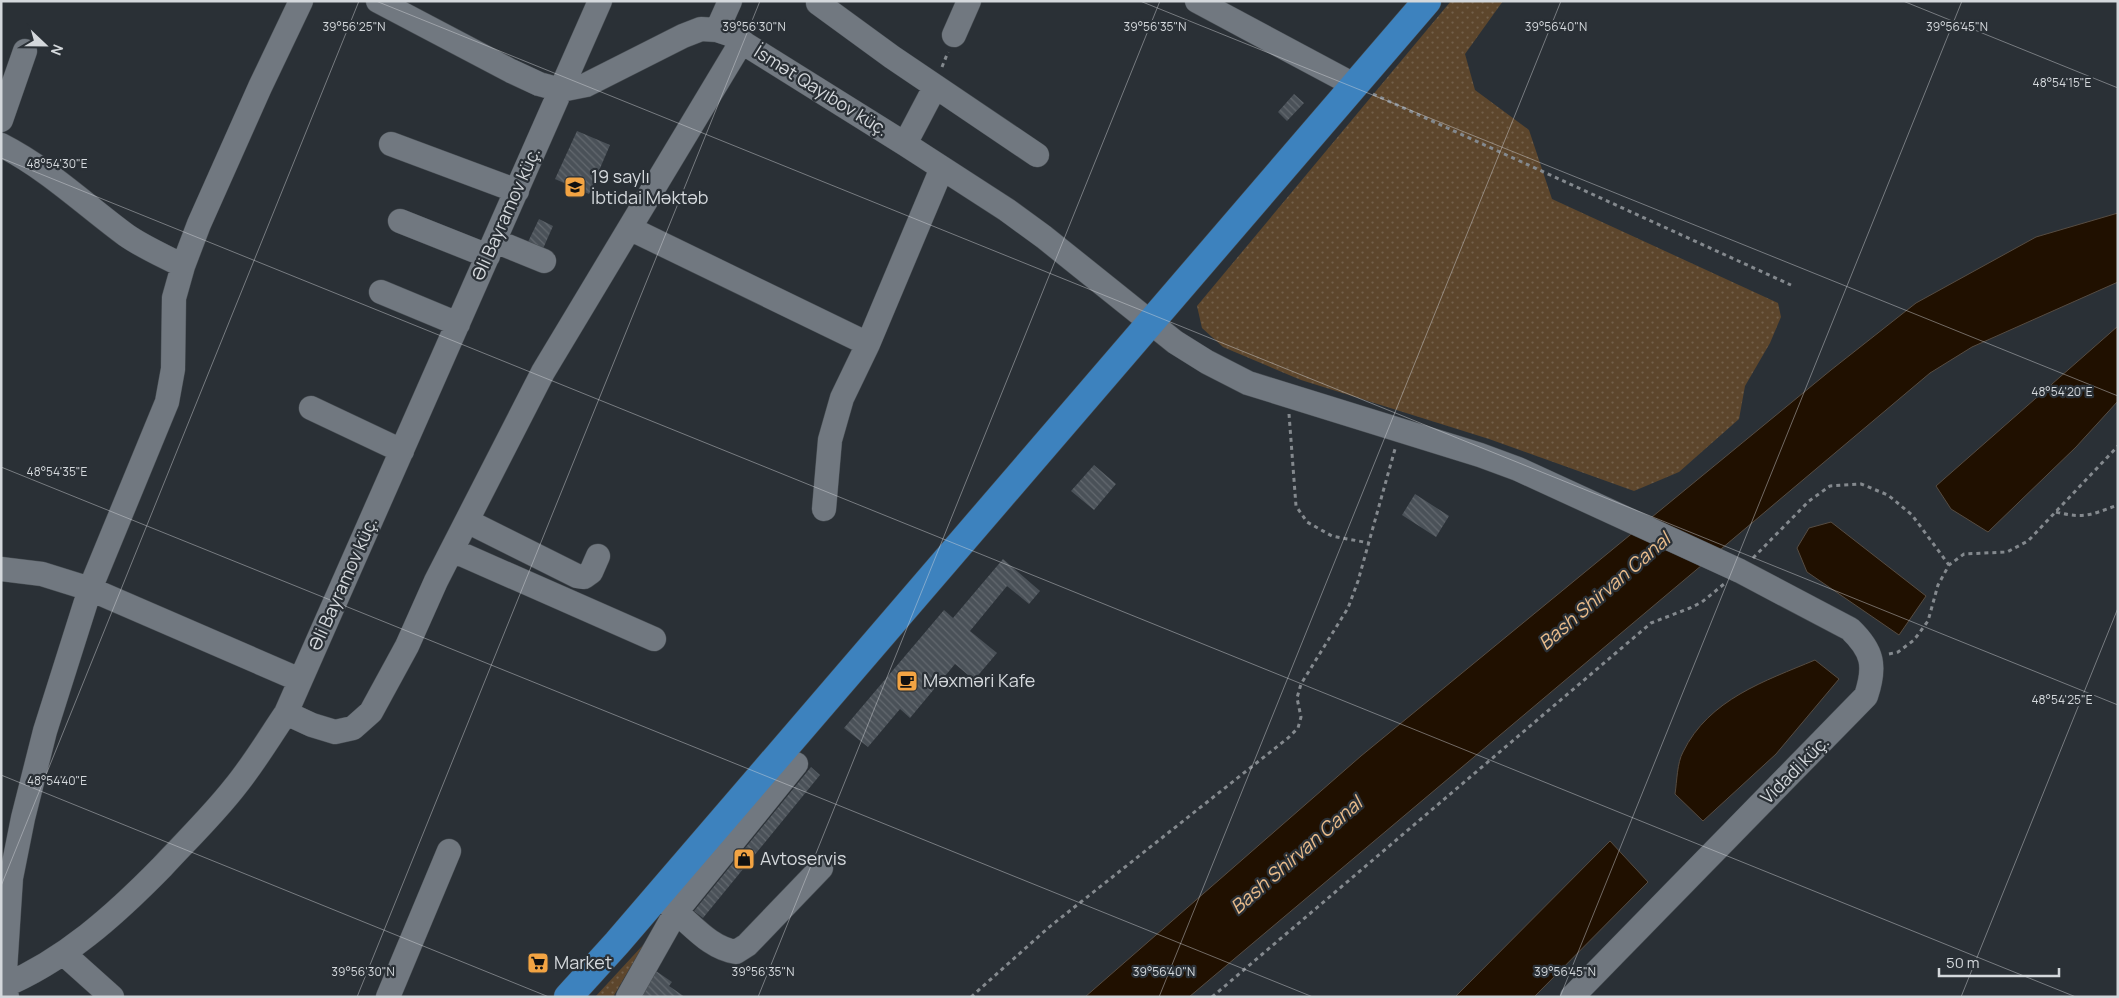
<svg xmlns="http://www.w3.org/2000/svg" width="2119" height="998" font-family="Manrope,sans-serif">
<defs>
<pattern id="grass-dots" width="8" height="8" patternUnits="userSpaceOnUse" patternTransform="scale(1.25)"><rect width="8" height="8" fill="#5d462c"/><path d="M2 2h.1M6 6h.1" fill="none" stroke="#73604a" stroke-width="1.8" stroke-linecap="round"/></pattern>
<pattern id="building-back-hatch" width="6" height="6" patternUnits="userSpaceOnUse" patternTransform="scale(1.25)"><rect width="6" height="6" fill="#4a5158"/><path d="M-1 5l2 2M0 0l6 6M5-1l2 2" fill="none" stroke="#63696f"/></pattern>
</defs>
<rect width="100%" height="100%" fill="#2a3036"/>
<path fill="url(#grass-dots)" d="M1451,1H1503L1465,54L1475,90L1529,130L1552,199L1778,303L1781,317L1770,343L1745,386L1739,419L1679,472L1634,491L1489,439L1301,380L1223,347L1202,328L1197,306Z
M644,944L613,997H595Z"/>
<path fill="#201000" stroke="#564c42" d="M2118,213V282L1972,347L1930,373L1189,997H1085L1361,756L1831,370L1916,303L2036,237Z
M2118,326V401L2076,447L1988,532L1951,509L1936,486Z
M1831,522L1926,596L1899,635L1807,572L1797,548L1809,528Z
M1815,660L1839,679L1776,754L1703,821L1675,794C1677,781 1677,763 1683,752C1709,699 1765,681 1815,660Z
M1610,841L1648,882L1534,997H1455Z"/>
<path fill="url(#building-back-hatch)" d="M1294,94L1304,103L1287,121L1278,112Z
M577,131L610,145L589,194L555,179Z
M539,219L553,226L542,251L527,244Z
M1094,465L1116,484L1094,510L1071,491Z
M1415,494L1449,516L1436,537L1402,515Z
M1003,559L1040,591L1029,604L1007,586L970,631L997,653L974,680L955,664L910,718L900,709L868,747L844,728L944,610L953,618Z
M811,767L820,775L703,918L694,911Z
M656,971L672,982L669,986L685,997H639Z"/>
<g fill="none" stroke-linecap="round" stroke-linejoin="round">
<g stroke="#484e53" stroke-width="25">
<path id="minor" d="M378,1L511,71L539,84L561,90L586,85L683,36L701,29L717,30L729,34L905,144L1007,210L1044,237L1175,342L1207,362L1248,383L1480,455L1518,469L1740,571L1850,629C1873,651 1876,666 1866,696L1572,997
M1197,1L1354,85
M818,3L892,57L1037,155
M717,30L730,1
M954,35L969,1
M1,120L25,51
M391,144L517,191
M905,144L935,87
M1,145C48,169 84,204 126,235C143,247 164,256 183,266
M400,221L488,256
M631,229L868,344
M495,241L544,261
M381,292L458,324
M311,408L402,451
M824,509L830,440L842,398L868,344L942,168
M467,521L577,576L584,577L591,572L598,556
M452,550L654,639
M1,569L42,574L90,589L300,680
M286,713L312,725L335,732L353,728L371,712L407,646L436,581L543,372L742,41
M796,764L676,912C695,928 711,948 736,952L747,945L821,868
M64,954L112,997
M1,987C64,961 115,915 162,867C186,841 212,816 234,788C253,765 269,738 286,713L600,1
M7,997L4,986L11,878L23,818L45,731L90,589L167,402L173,369L174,298L183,266L199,224L260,87L301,1
M388,997L449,851
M628,997L676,912L665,901"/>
</g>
<g stroke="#484e53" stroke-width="29">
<path id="major" d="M568,997L617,943L1427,1"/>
</g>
<path stroke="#84898e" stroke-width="3" stroke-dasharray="4 4" stroke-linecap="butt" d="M942,67L948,52
M1373,94L1791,285
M1289,414L1296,506L1307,522L1332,536L1369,543
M2056,512C2085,519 2090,515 2118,505
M1753,558L1809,501L1830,486L1861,484L1888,495L1912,515L1949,565
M1889,654L1898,652L1914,640L1928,621L1938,585L1949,565L1964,554L2007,552L2028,541L2118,446
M971,997L1048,928L1288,738L1298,728L1301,717L1297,698L1301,684L1348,608L1358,581L1395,449
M1212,997L1651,623L1690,608L1702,602L1724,584"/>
<use href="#minor" stroke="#717880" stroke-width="24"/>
<use href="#major" stroke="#3d82be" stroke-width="28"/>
</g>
<path fill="none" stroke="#d4d8dc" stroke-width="1" stroke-opacity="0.45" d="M376,1L2118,705M1140,1L2118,396M1903,1L2118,88M1,158L2076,997M1,467L1313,997M1,775L549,997M1,886L359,1M357,997L760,1M758,997L1160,1M1159,997L1561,1M1560,997L1962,1M1961,997L2118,608"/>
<defs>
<g id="school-square" transform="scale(1.125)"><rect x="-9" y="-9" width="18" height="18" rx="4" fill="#f3a443" stroke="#2a3036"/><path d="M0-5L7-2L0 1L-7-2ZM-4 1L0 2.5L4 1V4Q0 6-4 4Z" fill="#111"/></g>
<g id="cafe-square" transform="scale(1.125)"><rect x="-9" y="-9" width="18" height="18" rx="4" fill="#f3a443" stroke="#2a3036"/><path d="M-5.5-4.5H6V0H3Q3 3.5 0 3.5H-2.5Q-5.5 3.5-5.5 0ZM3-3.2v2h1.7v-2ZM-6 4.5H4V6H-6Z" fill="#111"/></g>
<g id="shop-square" transform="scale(1.125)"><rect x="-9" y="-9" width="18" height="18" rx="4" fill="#f3a443" stroke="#2a3036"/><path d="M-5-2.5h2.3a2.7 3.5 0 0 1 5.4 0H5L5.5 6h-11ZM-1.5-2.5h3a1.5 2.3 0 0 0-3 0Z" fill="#111"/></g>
<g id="supermarket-square" transform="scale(1.125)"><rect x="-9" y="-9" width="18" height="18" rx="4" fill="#f3a443" stroke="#2a3036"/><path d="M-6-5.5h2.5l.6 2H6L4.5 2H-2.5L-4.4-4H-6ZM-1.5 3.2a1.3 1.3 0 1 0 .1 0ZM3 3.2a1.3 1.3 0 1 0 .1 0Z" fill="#111"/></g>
</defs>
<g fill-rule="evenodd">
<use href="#school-square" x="575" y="187"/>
<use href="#cafe-square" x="907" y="681"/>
<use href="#shop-square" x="744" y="859"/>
<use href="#supermarket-square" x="538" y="963"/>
</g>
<g text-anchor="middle" stroke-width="4.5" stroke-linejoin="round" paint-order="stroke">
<g font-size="18" fill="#d4d8dc" stroke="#2a3036">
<text transform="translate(821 91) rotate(32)" y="6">İsmət Qayıbov küç.</text>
<text transform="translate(506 214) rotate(-66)" y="6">Əli Bayramov küç.</text>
<text transform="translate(343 584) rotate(-66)" y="6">Əli Bayramov küç.</text>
<text transform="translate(1795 770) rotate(-45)" y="6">Vidadi küç.</text>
</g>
<g font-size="18" fill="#d4d8dc" stroke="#2a3036" text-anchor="start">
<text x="591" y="183">19 saylı<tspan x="591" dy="21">İbtidai Məktəb</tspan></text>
<text x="923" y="687">Məxməri Kafe</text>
<text x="760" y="865">Avtoservis</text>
<text x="554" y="969">Market</text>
</g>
<g font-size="19" font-style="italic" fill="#e9bc8b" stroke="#2a3036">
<text transform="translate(1604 591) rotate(-41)" y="7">Bash Shirvan Canal</text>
<text transform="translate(1296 855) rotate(-41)" y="7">Bash Shirvan Canal</text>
</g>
</g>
<g font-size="12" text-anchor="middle" fill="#d4d8dc" stroke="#2a3036" stroke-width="4.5" stroke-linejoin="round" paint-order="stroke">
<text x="354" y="31">39°56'25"N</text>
<text x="754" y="31">39°56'30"N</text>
<text x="1155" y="31">39°56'35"N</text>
<text x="1556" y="31">39°56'40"N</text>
<text x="1957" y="31">39°56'45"N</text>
<text x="2062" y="87">48°54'15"E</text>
<text x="57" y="168">48°54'30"E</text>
<text x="2062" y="396">48°54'20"E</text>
<text x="57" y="476">48°54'35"E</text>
<text x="2062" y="704">48°54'25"E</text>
<text x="57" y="785">48°54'40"E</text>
<text x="363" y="976">39°56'30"N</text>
<text x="763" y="976">39°56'35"N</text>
<text x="1164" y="976">39°56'40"N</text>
<text x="1565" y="976">39°56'45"N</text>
</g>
<rect width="2119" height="998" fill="none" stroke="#d4d8dc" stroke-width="5"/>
<g transform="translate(45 45) rotate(112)" stroke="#2a3036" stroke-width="4" paint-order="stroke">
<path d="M0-4L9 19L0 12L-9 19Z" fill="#d4d8dc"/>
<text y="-8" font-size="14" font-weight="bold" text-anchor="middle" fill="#d4d8dc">N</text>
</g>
<path d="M1939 968v8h120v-8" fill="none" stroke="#d4d8dc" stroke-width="2.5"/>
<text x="1946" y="968" font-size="15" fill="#d4d8dc" stroke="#2a3036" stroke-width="4" paint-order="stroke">50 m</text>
</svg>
